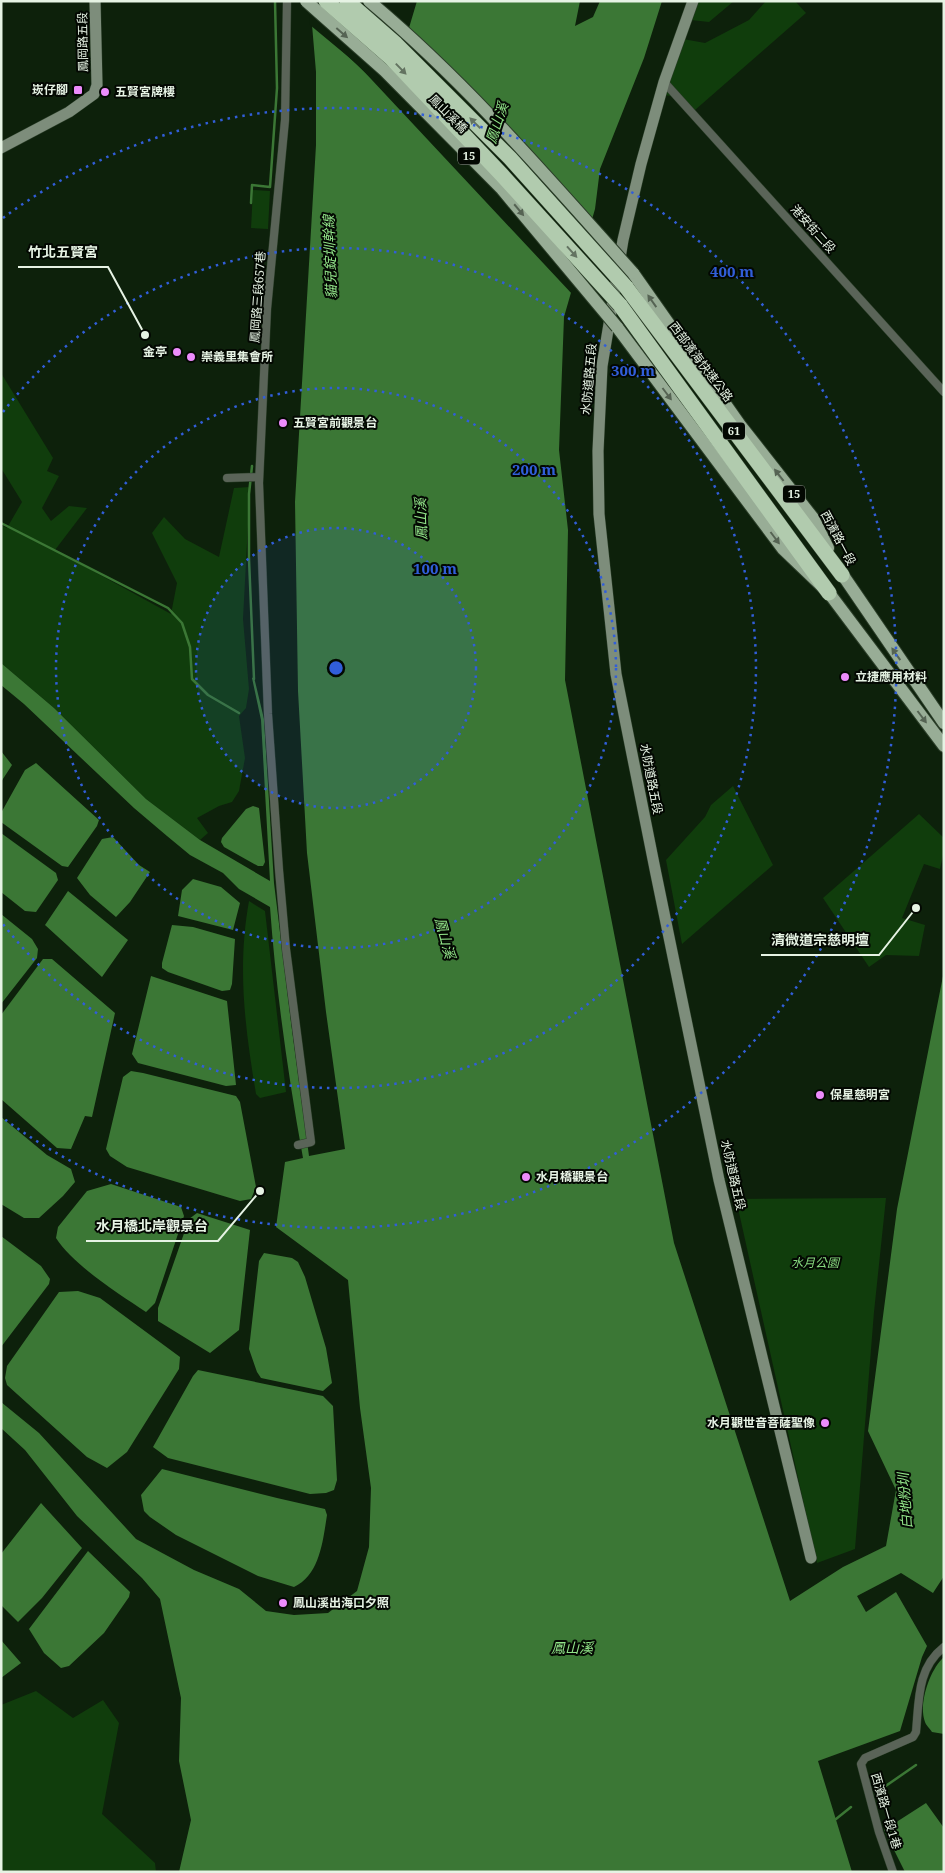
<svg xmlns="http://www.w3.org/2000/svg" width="945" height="1873" font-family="'Noto Serif','Noto Sans TC',serif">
<rect width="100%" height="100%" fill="#0d210b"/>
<path fill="#103d0c" d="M699,1H734L709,22L691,20Z
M766,1H795L806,13L695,110L680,97L663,95L683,39L705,43L749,20Z
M253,190L270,191L268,229L251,228Z
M1,373L53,458L47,471L59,476L42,508L51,521L69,506L87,508L55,550L171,614L177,583L152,533L164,517L185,539L219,557L234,488L250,487L243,619L249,689L246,708L239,716L245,758L239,791L232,802L219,806L197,818L208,833L200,840L146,799L54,708L1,663V525L7,528L22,502L1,468Z
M733,786L773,865L682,944L666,860L705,817L711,805Z
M919,814L944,838V851L940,869L924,864L902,918L925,925L919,956L886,955L869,967L823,898Z
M249,901L265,911L286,1092L260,1098L256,1094C245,1028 237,968 249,901Z
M886,1198L874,1312L855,1549L817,1563L736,1199Z
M36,1691L73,1718L103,1700L119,1723L102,1814L155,1863L156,1872H1V1705Z"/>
<path fill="#3b7735" d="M310,1L339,48L389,95L417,1H580L575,26L593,17L600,1H662L644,58L600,169L595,209L564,317L559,450L568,530L565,680L674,1243L790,1601L843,1567L886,1546L896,1490L868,1431L897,1209L944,971V1576L933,1593L901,1573L857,1596L866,1612L896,1592L927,1646L922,1657L900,1731L818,1761L852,1872H179L191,1820L179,1761L181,1698L160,1599L142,1578L77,1516L25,1450L1,1428V1402L39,1433L136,1539L194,1570L239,1589L266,1611L294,1615L328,1613L357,1591L369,1547L371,1488L360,1408L348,1280L276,1227L285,1162L303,1158C288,1075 276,991 270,907L239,889L223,873L190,855L167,836L134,808L24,704L1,685V663L54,708L146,799L200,840L270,881L261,720L252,678L254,677L264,719L274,883L291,1022L309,1156L345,1149L326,1012L307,853L298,691L295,502L316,145V72Z
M1,751L12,765L1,782Z
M36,763L99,820L97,826L68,867L62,866L1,822V813L25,770Z
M253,806L259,808L265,862L263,866H258L224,847L221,842L222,838L246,809Z
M1,833L56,873L58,880L36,912L25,911L1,892Z
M113,837L139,865L150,872L130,902L116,917L90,895L77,878L102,839Z
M193,879L221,887L240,903L233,930L178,916L182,890Z
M68,891L128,940L102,977L45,925Z
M1,914L32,939L38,949L37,958L1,1004Z
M172,925L193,927L235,939L232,984L230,990L222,991L168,972L162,968V963Z
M43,959H52L115,1013L92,1117L85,1116L71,1149L57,1148L1,1099V1015Z
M151,976L227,1001L236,1085L226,1086L138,1063L132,1054Z
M131,1071L143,1073L236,1096L240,1102L256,1187L251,1199L240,1201L127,1167L110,1156L106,1149L123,1077Z
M1,1117L47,1155L71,1169L75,1182L63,1196L39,1218H24L1,1204Z
M111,1184L181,1207L184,1216L155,1303L146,1312C119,1294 73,1265 56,1238L58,1227L87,1191Z
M197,1213L250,1230L239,1330L210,1353L158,1321V1308L189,1219Z
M1,1236L41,1266L50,1279L49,1284L1,1347Z
M264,1253L292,1258L298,1262L305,1277L326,1348L332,1383L323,1391L261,1378L257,1372L249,1349L259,1261Z
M78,1291L100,1298L180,1357L179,1369L127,1452L107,1468L87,1457L7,1385L5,1378L7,1366L59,1292Z
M198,1370L323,1396L333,1406L337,1480L334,1490L326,1493L310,1494L168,1458L153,1447L193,1376Z
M162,1469L277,1498L325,1509L327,1515C323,1540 320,1575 294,1587L258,1576L176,1535L150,1517L144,1511L141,1495Z
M41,1503L82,1548L42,1598L18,1622L1,1605V1554Z
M88,1551L130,1592L129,1597L104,1633L69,1666L61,1668L44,1653L29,1629Z
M1,1640L21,1663L1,1678Z
M944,1657V1734L932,1732C930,1729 926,1725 925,1722C918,1704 930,1669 944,1657Z
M926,1803L944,1828V1872H905L884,1830Z"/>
<path fill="#0d210b" d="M308,1H337L341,47L388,91L407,28L594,221L573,295L357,64L310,25Z"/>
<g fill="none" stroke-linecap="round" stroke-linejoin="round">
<path stroke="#3b7735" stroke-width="2.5" d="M251,203L252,185L270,187L277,88L275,1
M252,466L249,494V559L254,679
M1,523L168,608L182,623L190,647L192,679L208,695L239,713
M877,1792L916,1765
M836,1819L851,1807"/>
<g stroke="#2b3e29" stroke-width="9">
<path id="street" d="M287,1L285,120L267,309L259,483L268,714L279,870L286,949L311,1142L298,1145
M664,82L944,392
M227,478L259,477
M893,1872L879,1832L861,1764L865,1758L913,1737L916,1732C919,1700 917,1668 944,1647"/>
</g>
<g stroke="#2b3e29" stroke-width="12">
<path id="secondary" d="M693,1L664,82L641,164L623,240L602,366L598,451L599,514L616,674L656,874L719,1180L811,1558
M1,148L69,112L94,94L97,85L95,1"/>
</g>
<g stroke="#2b3e29" stroke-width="14">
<path id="primary" d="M633,273L740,425L813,518L828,548
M617,327L783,549L829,593L944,746
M838,568L944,723"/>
</g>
<g stroke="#2b3e29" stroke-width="16">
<path id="highway" d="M626,287L842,575
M620,305L829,593"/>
</g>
<use href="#street" stroke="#5a6458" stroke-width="8"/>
<use href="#secondary" stroke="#7d8d7b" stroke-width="11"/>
<use href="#primary" stroke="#98ad96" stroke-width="12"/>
<use href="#highway" stroke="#b1cbae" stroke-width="15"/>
<g stroke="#2b3e29" stroke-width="14" stroke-linecap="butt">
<path id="primary-bridge" d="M306,1L385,71L501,188L617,327
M369,1C466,82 549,179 633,273"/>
</g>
<g stroke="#2b3e29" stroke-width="16" stroke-linecap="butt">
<path id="highway-bridge" d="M326,1L391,58L502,175L620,305
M347,1L396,44L510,158L626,287"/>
</g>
<use href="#primary-bridge" stroke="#98ad96" stroke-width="12"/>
<use href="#highway-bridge" stroke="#b1cbae" stroke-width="15"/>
</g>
<defs><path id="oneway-solid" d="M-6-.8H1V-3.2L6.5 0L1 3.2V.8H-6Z" transform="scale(1.25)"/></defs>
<g fill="#556353">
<use href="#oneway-solid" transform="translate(342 33) rotate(41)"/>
<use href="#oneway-solid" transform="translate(519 210) rotate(50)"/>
<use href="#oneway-solid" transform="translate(652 301) rotate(-125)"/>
<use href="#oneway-solid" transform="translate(667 394) rotate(53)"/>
<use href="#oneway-solid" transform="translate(779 475) rotate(-128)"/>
<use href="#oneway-solid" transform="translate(775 538) rotate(53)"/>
<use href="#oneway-solid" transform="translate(896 654) rotate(-125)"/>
<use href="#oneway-solid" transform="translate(922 717) rotate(53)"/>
</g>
<g fill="#637361">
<use href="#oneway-solid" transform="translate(401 69) rotate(46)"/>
<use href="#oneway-solid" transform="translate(475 123) rotate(-135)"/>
<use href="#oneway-solid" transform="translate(572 252) rotate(48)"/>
</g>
<circle cx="336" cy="668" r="140" fill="#315ed9" fill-opacity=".12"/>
<g fill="none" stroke="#315ed9" stroke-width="2.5" stroke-dasharray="2.5 5">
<circle cx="336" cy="668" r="140"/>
<circle cx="336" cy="668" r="280"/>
<path d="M3 412A420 420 0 1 1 3 924"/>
<path d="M3 218A560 560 0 1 1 3 1118"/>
</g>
<g fill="#ec8cfb" stroke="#030802" stroke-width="2">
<rect x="73" y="85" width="10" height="10" rx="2.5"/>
<circle cx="105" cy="92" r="5"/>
<circle cx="177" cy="352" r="5"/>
<circle cx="191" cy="357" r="5"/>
<circle cx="283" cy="423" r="5"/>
<circle cx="845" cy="677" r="5"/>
<circle cx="820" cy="1095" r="5"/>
<circle cx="526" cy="1177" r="5"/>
<circle cx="825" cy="1423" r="5"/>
<circle cx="283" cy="1603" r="5"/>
</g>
<g text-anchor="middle" stroke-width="4" stroke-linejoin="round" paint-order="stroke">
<g fill="#030802" stroke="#a2aca0" stroke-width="1">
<rect x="458" y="147.5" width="22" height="17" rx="4"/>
<rect x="723" y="422.5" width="22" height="17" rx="4"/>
<rect x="783" y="485.5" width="22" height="17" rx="4"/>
</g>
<g font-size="11" font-weight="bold" fill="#e6f3e4">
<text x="469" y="160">15</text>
<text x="734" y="435">61</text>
<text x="794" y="498">15</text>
</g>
<g font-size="12" fill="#e6f3e4" stroke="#030802">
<text transform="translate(83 42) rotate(-91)" y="4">鳳岡路五段</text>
<text transform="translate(448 114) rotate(45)" y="4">鳳山溪橋</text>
<text transform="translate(813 229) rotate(48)" y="4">港安街二段</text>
<text transform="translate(258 297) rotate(-86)" y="4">鳳岡路三段657巷</text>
<text transform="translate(701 362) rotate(53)" y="4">西部濱海快速公路</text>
<text transform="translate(589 379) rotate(-85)" y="4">水防道路五段</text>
<text transform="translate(838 538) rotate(62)" y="4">西濱路一段</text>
<text transform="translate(651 779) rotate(79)" y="4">水防道路五段</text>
<text transform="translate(733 1175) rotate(77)" y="4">水防道路五段</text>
<text transform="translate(886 1811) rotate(74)" y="4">西濱路一段1巷</text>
</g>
<g font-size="12" font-weight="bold" fill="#e6f3e4" stroke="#030802" text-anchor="start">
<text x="68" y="94" text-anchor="end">崁仔腳</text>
<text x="115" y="96">五賢宮牌樓</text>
<text x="167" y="356" text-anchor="end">金亭</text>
<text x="201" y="361">崇義里集會所</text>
<text x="293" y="427">五賢宮前觀景台</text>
<text x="855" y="681">立捷應用材料</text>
<text x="830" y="1099">保星慈明宮</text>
<text x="536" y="1181">水月橋觀景台</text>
<text x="815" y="1427" text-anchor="end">水月觀世音菩薩聖像</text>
<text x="293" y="1607">鳳山溪出海口夕照</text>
</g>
<g font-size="12" font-style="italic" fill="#86d87e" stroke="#030802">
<text x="815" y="1267">水月公園</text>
</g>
<g font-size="14" font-style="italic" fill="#92e489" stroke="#030802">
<text transform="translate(497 123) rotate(-72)" y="5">鳳山溪</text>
<text transform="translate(330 257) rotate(-92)" y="5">貓兒錠圳幹線</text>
<text transform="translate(421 519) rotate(-92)" y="5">鳳山溪</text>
<text transform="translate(445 938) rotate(75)" y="5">鳳山溪</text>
<text transform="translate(905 1501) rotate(-94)" y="5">白地粉圳</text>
<text x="572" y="1653">鳳山溪</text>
</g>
</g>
<circle cx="336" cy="668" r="8" fill="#315ed9" stroke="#030802" stroke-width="2.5"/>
<g font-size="15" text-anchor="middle" font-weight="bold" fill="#315ed9" stroke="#030802" stroke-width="4" stroke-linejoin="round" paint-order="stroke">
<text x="732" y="277">400 m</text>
<text x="633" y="376">300 m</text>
<text x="534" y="475">200 m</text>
<text x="435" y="574">100 m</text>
</g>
<path fill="none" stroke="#e6f3e4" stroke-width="2" d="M145 335L108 267H18M916 908L879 955H761M260 1191L218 1241H86"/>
<g fill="#e6f3e4" stroke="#030802" stroke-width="2">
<circle cx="145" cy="335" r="5"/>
<circle cx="916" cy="908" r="5"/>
<circle cx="260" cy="1191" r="5"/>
</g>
<g font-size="14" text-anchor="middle" font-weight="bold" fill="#e6f3e4" stroke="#030802" stroke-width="4" stroke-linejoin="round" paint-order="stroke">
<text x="63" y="257">竹北五賢宮</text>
<text x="820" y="945">清微道宗慈明壇</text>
<text x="152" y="1231">水月橋北岸觀景台</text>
</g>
<rect width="945" height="1873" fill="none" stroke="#e6f3e4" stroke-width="5"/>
</svg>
